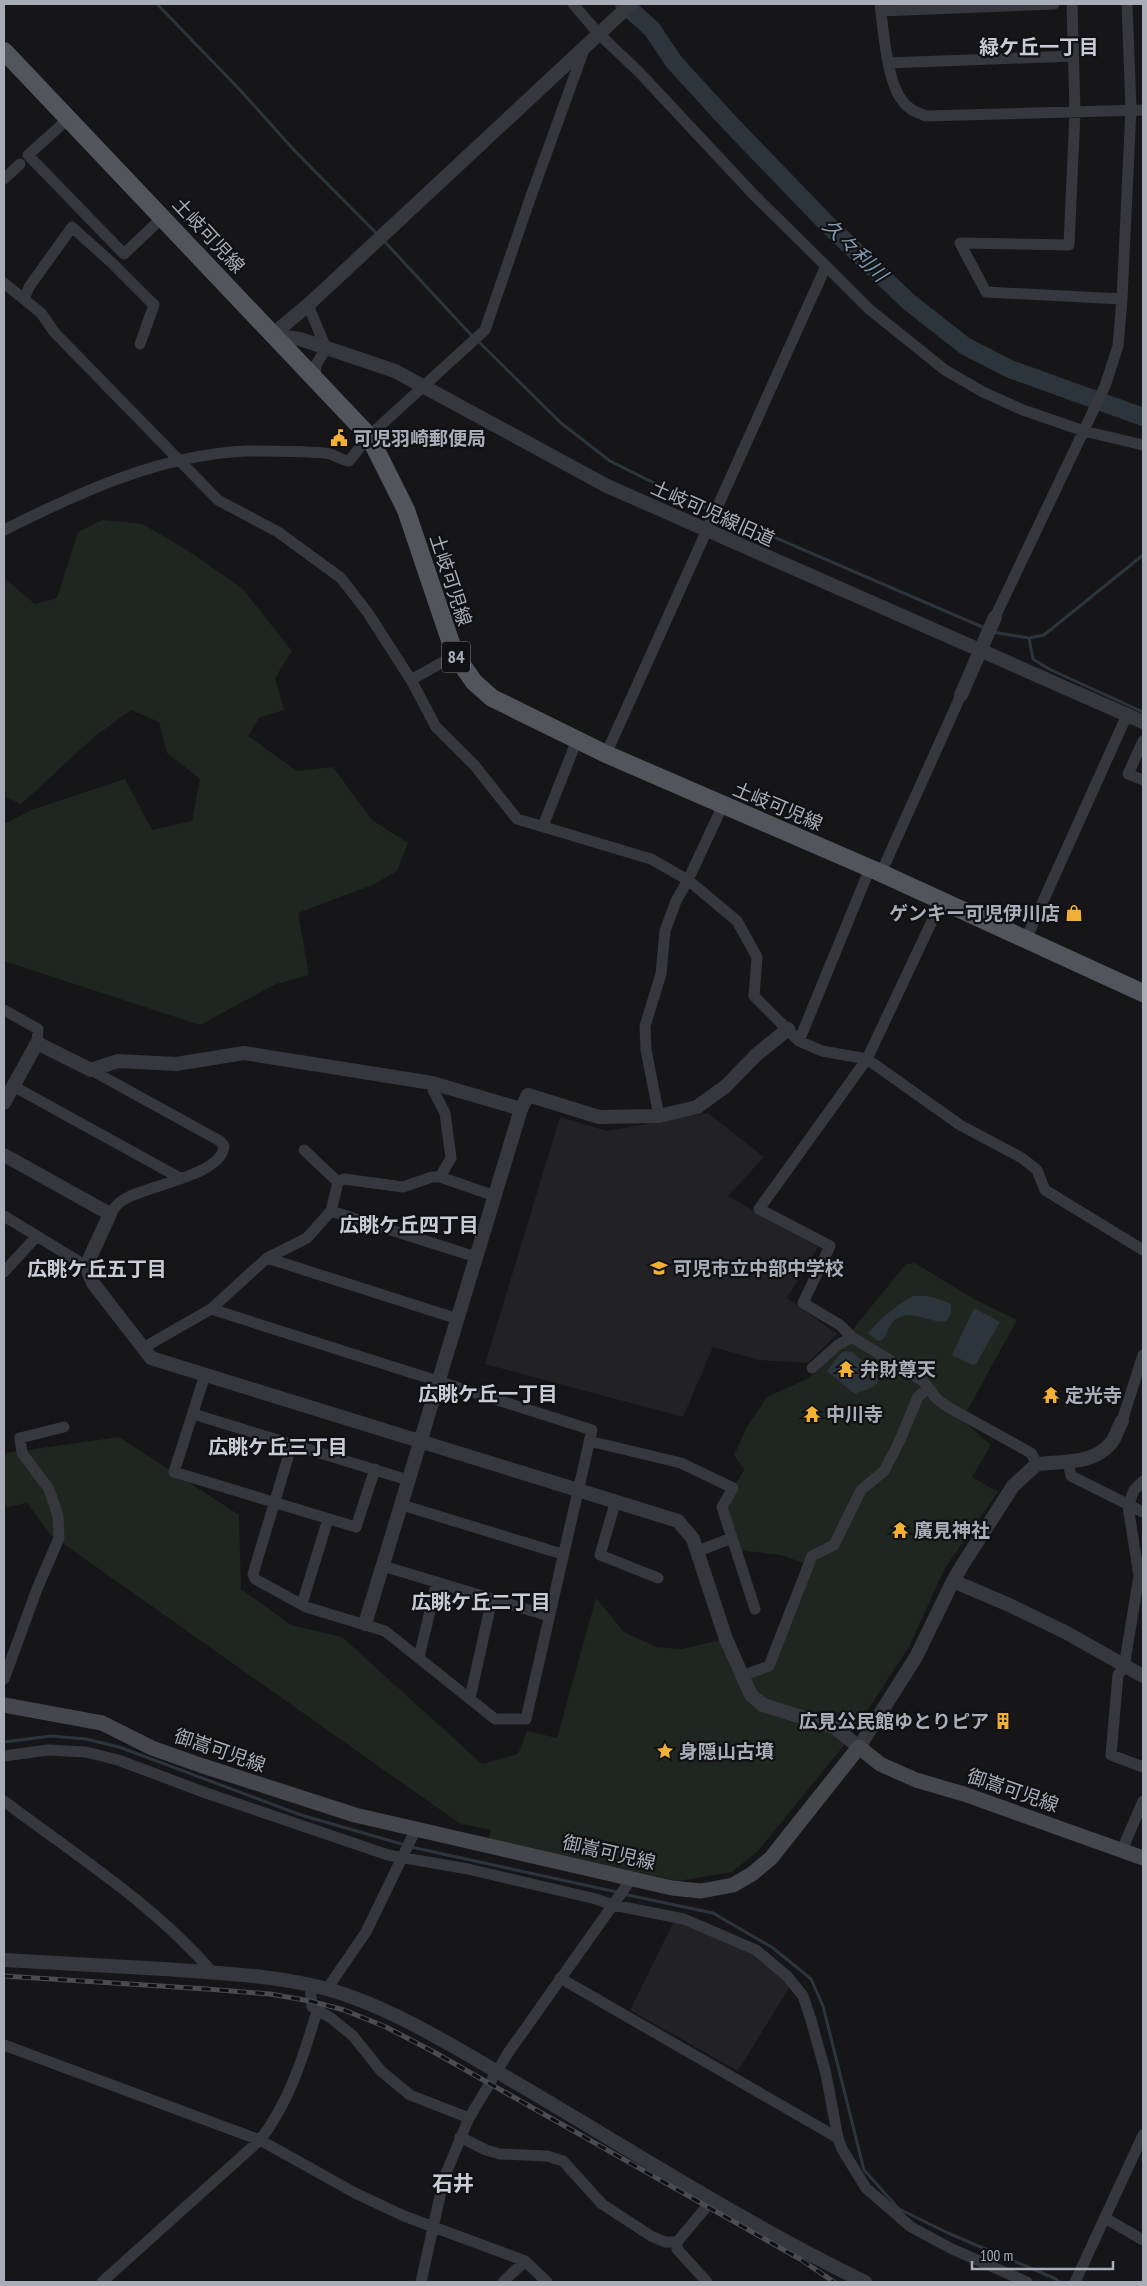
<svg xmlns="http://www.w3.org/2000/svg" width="1147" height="2286" font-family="'PT Sans Narrow','Noto Sans JP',sans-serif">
<rect width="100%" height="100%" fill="#161618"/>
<path fill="#222225" d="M708,1113L764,1157L728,1196L818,1247L787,1298L837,1334L808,1363L759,1360L713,1347L683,1417L485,1364L560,1117L607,1131Z
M674,1921L746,1949L787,1981L789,1988L738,2071L630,2010Z"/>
<path fill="#1e261f" d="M103,520L143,524L190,552L243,589L292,651L275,678L284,710L259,718L248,736L297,771L333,767L372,820L408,843L397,871L375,884L298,913L309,975L276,984L200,1025L4,961V824L31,810L125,779L152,830L192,821L200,779L167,753L159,722L131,710L94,737L21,804L4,796V578L35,604L57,598L78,532Z
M915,1263L974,1299L1017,1320L962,1420L991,1445L972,1477L998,1492L945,1568L909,1647L846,1743L757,1852L732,1872L678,1881L488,1839L491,1830L459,1823L51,1535L27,1503L4,1508V1447L6,1453L119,1437L239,1515L241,1589L291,1625L342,1637L482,1764L518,1754L527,1731L557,1738L596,1598L624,1632L656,1647L681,1649L726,1639L741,1676L769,1666L809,1565L781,1555L736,1550L722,1507L744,1470L734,1455L748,1425L767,1397L809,1378L835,1351L906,1264Z"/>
<path fill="#2c353c" d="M913,1296C927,1295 938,1298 951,1304V1313L947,1321C929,1325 905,1303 890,1326C887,1331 886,1336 882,1340L878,1341L868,1333C881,1318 895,1306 913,1296Z
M974,1308L1000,1322L976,1364L972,1365L952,1355Z
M845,1351L852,1352L876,1372C885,1388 864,1389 855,1394L827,1371L839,1355Z"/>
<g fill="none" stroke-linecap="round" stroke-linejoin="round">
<path stroke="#2c353c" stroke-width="3" d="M157,4L240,90L294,150L378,235
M384,241L473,337
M478,341L561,423L610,461L686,499L987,629
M992,632L1029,638L1033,659L1049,669L1143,712
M1029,638L1044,635L1143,555
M4,1742L51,1736L86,1739L119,1747L301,1815L405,1845
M411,1847L617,1892
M623,1894L713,1913L773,1948L811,1979L823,2006L864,2170L899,2209L948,2233L1056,2279L1059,2282"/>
<path stroke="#2c353c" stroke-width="18" d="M624,4L652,29L674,62L727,120L828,225L909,302L965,346L1010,369L1143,417"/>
<path stroke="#37383d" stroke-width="11" d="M573,4L599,34L639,72L753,194L826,266L869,309L945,370L983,392L1023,410L1084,431L1143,445
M880,4C883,28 887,80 901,99C907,109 916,112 926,116L1143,110
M1072,4L1075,112L1069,245L960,243L986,292L1122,299
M881,11L1054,4
M889,63L1073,56
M68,119L28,155L124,254L163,217
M4,179L20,164
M4,283L41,313L55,333L218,500L278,532L341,578L368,613L411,680L436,727L475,766L517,819L651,859L688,880L737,921L757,957L754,996L799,1041L822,1051L867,1059L960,1125L1022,1158L1037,1170L1045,1190L1143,1250
M24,299L29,287L72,227L113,264L154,305L140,344
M308,305L326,348L316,365L315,377
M4,530C80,492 162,454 248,451C273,451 300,451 324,453C333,453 340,460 349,461L369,436L485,330L531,196L585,47
M995,617L1105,386L1118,346L1122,299L1131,109L1127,4
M411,680L455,655
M1143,741L1128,774L1143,780
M606,754L826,266
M543,826L577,740
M881,873L961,695
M941,902L867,1059L759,1209L830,1246L803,1303L840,1325L852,1337L923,1381L937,1399L948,1407L1031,1453L1037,1464
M1026,939L1127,715
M4,1010L38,1029L37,1043
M799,1041L870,868
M91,1070L220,1141L224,1146C222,1177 142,1185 120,1202C116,1205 113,1210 110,1214
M432,1083L433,1090L445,1113L451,1158L440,1177
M13,1086L180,1178
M659,1116L646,1050L645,1026L661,974L665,931L676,901L688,880L723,805
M304,1150L338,1182
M331,1211L476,1257
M4,1216L86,1266
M267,1258L458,1319
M4,1272L36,1237
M211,1309L267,1258L307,1238L331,1211L338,1182L344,1179L403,1187L432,1177H440L495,1196
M143,1348L211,1309L592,1430L526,1719H495L385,1631L306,1607L255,1579L253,1574L292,1444
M812,1368L838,1345L852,1337
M205,1375L174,1472L356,1527L375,1469
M193,1414L408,1480
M1122,1421L1143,1355
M589,1441L681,1463L733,1488L722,1507L755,1609
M1068,1462L1071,1476L1143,1512
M1143,1481L1134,1490L1128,1506L1139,1576L1124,1667L1118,1675L1111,1755L1143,1767
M616,1500L600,1555L658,1578
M402,1505L562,1554
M698,1551L732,1538
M383,1566L549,1616
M302,1604L328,1519
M419,1657L437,1582
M741,1676L769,1666L812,1556L834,1545L861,1490L884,1471L899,1442L918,1397L928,1388
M4,1679L37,1589L59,1538L58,1516L49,1489L22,1453L20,1438L64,1427
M470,1698L492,1599
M4,1756L48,1750L86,1752L118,1760L206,1793L388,1855L468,1869L596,1899L613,1905L684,1919L756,1950L788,1977L803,1996L811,2020L826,2074L838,2138L842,2149L866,2188L911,2227L952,2249L1027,2282
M4,1801C75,1855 154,1904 212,1972
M1122,1850L1143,1801
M560,1978L838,2138
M310,1986L312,2007L331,2018L353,2036L381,2071L410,2095L469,2118
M327,1989L366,1932L416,1829
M4,2045L260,2140L355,2193L404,2216L525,2261L547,2282
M460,2137L486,2150L500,2154L547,2156L563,2161L602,2204L651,2236L665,2242H677
M1105,2218L1143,2240
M102,2282L260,2140C289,2103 304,2055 317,2011
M421,2282L444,2178L469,2118L508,2053L632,1878
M503,2282L525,2261
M707,2282L677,2249V2242L713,2199
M1075,2282L1143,2135"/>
<path stroke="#37383d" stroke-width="14" d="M272,335L300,339L395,371L607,486L1143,722
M272,335L308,305L631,4
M961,695L995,617
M4,1103L37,1043L91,1070L118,1061L176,1064L244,1053L432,1083L521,1109
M4,1155L110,1214L86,1266L93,1283L151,1358L678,1521L693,1539L726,1639L751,1695L763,1705L834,1727L859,1747L916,1657L953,1581L963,1564L1013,1486L1037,1464C1062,1461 1093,1465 1111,1443C1116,1437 1118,1428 1122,1421
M953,1581L1007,1604L1067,1633L1143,1676
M365,1624L521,1109L528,1095L599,1117L659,1116L697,1107L726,1086L756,1055L788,1029
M4,1960C57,1963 110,1966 164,1969C218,1973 274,1975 327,1989C393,2007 466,2054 525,2088C637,2154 748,2225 865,2282"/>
<path stroke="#45474d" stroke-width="15" d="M4,1705L102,1723L152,1748L200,1765L355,1815L672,1888L701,1891L733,1885L752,1874L771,1858L859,1747L880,1764L916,1780L964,1794L1143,1858"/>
<path stroke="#53555c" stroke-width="18" d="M4,51L369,436L406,510L455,655L474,682L492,698L606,754L881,873L1143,993"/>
<g stroke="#4a4c52" stroke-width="5">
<path id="rail" d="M4,1976L207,1989L270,1994L310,2001L344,2010L386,2027L432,2051L800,2259L834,2282"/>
</g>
<use href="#rail" stroke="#111113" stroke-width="3" stroke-dasharray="9" stroke-linecap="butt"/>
</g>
<defs>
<g id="civic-bare" transform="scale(1.35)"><path d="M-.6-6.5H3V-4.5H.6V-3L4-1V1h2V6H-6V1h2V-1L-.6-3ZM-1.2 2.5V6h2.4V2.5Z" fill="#f2b134" stroke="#111113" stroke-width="2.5" paint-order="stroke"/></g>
<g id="shop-bare" transform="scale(1.35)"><path d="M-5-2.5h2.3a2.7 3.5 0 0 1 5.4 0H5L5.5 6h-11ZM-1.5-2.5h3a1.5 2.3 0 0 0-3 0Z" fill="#f2b134" stroke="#111113" stroke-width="2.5" paint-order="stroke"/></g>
<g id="school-bare" transform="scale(1.35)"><path d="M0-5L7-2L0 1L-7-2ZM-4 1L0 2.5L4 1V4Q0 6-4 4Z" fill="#f2b134" stroke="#111113" stroke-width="2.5" paint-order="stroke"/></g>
<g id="temple-bare" transform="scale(1.35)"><path d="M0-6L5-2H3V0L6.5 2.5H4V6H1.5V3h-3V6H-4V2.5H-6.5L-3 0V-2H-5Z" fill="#f2b134" stroke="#111113" stroke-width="2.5" paint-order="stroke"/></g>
<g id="building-bare" transform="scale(1.35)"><path d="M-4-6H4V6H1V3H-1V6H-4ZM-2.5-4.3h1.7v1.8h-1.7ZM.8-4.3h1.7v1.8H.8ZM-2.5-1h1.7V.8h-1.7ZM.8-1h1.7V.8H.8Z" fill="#f2b134" stroke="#111113" stroke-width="2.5" paint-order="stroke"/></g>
<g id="sight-bare" transform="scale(1.35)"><path d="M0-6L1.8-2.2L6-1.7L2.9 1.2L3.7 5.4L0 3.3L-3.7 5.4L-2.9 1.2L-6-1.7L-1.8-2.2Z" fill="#f2b134" stroke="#111113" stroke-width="2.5" paint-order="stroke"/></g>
</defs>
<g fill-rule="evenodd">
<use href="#civic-bare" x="339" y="438"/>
<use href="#shop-bare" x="1074" y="913"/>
<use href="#school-bare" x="659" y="1268"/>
<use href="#temple-bare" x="846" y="1369"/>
<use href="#temple-bare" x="1051" y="1395"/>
<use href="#temple-bare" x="812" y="1414"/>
<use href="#temple-bare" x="900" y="1530"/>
<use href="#building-bare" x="1003" y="1721"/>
<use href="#sight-bare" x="665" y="1751"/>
</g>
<g text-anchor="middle" stroke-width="4.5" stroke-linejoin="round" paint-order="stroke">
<rect fill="#111113" stroke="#7b7e86" stroke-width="1" x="442" y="641.5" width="28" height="31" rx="4"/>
<g font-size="18" font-weight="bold" fill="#a8adb8">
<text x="456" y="663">84</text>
</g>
<g font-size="19" fill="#a8adb8" stroke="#111113">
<text transform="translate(209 235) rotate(47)" y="7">土岐可児線</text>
<text transform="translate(713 513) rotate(24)" y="7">土岐可児線旧道</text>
<text transform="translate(451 580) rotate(72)" y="7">土岐可児線</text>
<text transform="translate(778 806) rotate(23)" y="7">土岐可児線</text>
<text transform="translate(220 1750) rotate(19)" y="7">御嵩可児線</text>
<text transform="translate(1013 1790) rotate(19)" y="7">御嵩可児線</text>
<text transform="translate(609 1852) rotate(13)" y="7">御嵩可児線</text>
</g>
<g font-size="19" font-weight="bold" fill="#a8adb8" stroke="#111113" text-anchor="start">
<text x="353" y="445">可児羽崎郵便局</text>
<text x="1060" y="920" text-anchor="end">ゲンキー可児伊川店</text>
<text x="673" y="1275">可児市立中部中学校</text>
<text x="860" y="1376">弁財尊天</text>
<text x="1065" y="1402">定光寺</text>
<text x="826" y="1421">中川寺</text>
<text x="914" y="1537">廣見神社</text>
<text x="989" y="1728" text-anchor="end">広見公民館ゆとりピア</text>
<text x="679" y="1758">身隠山古墳</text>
</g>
<g font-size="20" font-weight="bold" fill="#c9ccd4" stroke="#111113">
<text x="1039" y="54">緑ケ丘一丁目</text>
<text x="409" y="1232">広眺ケ丘四丁目</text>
<text x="97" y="1276">広眺ケ丘五丁目</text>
<text x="488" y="1401">広眺ケ丘一丁目</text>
<text x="278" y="1454">広眺ケ丘三丁目</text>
<text x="481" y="1609">広眺ケ丘二丁目</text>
</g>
<g font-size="20" font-style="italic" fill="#7f9bb3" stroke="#111113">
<text transform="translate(855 250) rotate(44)" y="7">久々利川</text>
</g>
<g font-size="21" font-weight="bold" fill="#c9ccd4" stroke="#111113">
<text x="453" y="2191">石井</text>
</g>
</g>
<rect width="1147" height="2286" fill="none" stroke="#a8adb8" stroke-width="10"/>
<path d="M972 2261v8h141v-8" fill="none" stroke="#a8adb8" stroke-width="2.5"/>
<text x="980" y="2261" font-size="15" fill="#a8adb8" stroke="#111113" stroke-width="4" paint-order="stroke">100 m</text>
</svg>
